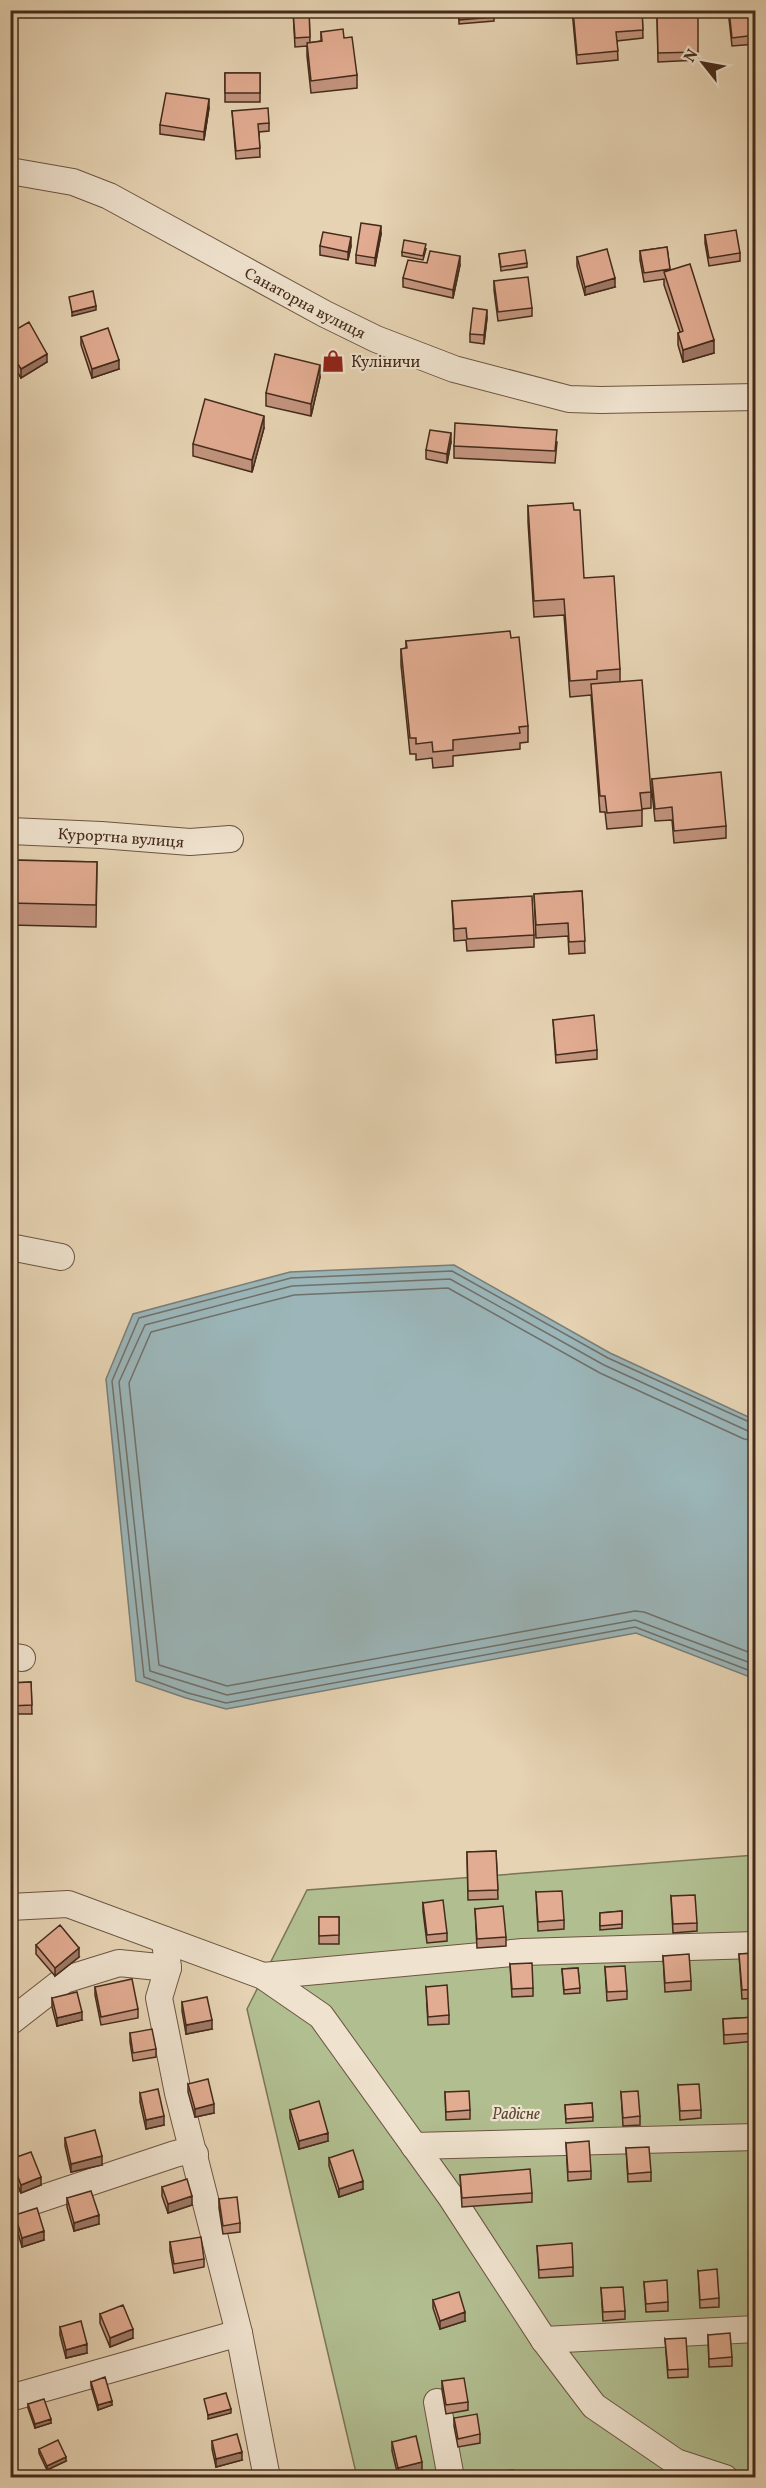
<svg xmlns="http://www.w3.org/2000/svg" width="766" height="2488" font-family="Vollkorn,serif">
<rect width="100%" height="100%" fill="#e6d3b3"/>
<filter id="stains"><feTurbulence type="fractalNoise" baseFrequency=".00333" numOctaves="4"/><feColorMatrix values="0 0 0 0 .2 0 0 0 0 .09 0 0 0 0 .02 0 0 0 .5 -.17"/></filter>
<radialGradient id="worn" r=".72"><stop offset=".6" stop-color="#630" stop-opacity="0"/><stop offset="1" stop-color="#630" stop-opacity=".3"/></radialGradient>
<path fill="#b1be90" stroke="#7b7456" stroke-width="1.5" d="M755,1855V2477H357L247,2009L307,1890Z"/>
<path fill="#9bb5b8" stroke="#797e79" stroke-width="1.5" d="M454,1265L610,1353L755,1420V1679L636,1633L226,1709L186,1698L136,1681L106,1379L133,1314L290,1272Z"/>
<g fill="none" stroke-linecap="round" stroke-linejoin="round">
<path stroke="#70706a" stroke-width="1.5" d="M756,1425L608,1358L452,1271L291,1278L139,1318L112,1381L144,1677L188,1693L226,1703L635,1627L756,1673
M756,1432L748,1431L604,1365L450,1279L292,1286L145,1325L119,1382L150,1671L227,1695L635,1620L756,1665
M756,1441L744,1439L600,1373L448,1288L294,1295L151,1332L129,1383L159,1665L227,1686L635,1611L644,1612L756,1655"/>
<g stroke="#6d5541" stroke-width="28">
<g id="minor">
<path id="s1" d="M10,171L73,182L109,196L325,314L376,339L454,369L569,399L601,400L756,397"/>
<path id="s2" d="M10,831L101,835L190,842L230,839"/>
<path d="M10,1247L61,1257"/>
<path d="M10,1656L22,1658"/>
<path d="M10,1907L68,1904L263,1976L321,2016L451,2197L544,2340L594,2406L676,2462L725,2478"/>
<path d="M165,1940L168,1968L159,1998L178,2093L239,2333L267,2478"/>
<path d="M263,1976L523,1952L756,1945"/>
<path d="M10,2022L64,1980L119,1963L168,1968"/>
<path d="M414,2146L756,2137"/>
<path d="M10,2209L175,2154L183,2152L195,2154"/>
<path d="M544,2340L756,2329"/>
<path d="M10,2398L239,2333"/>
<path d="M437,2402L451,2478"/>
</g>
</g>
<use href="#minor" stroke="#efe2ce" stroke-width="26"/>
</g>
<path fill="#c2947e" stroke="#452b1b" stroke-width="1.5" d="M293,10H309L310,43L321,41V32L344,38L357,75V88L311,93L307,56V46L295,47Z
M459,10H494V21L459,24Z
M572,10H642L643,38L617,41L618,60L577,64Z
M728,10H756V44L732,46Z
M657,15L698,52V60L658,62Z
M225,73H260V102H225Z
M209,108L204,140L160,134V125Z
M232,111L269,123V131L259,132L260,157L236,159Z
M381,234L375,266L356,263V255Z
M705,235L740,253V261L709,266L705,243Z
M320,246H351L348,260L320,255Z
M667,247L670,270L714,353L683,362L678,345V333L680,332L664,285V279L644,282L640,260V251Z
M426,249L423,260L402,256V252Z
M499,254L527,263V267L501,271Z
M577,257L615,287L585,295L577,266Z
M427,263L460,265L453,298L403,287V278Z
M494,281L532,308V316L498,321L494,290Z
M487,318L484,344L470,342V334Z
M10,333L47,362L21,378L10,361Z
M81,337L119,369L92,378L81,345Z
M320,377L311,416L266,406V393Z
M264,428L252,472L193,456V444Z
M451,442L447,463L426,459V450Z
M557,442L555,463L454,458V446Z
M528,506L584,578L620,669V681L651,792V808L642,809V826L607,829L605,812H600L591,695L570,697L564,615L534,617L528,522Z
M406,641L528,726V742L520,743V749L453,756V766L433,768L432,758L416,760V754H410L401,665V649L406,648Z
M652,779L726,826V838L674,843L672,820L655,821L652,792Z
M10,860L97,862L96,927L10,925Z
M582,891L585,953L569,954L568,936L536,938L534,894Z
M452,901L534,935V947L467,951L466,940L454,941Z
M553,1020L597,1050V1059L556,1063Z
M31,1682L32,1714H10V1683Z
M496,1851L498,1899L468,1900L467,1852Z
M536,1892L564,1920V1929L538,1931Z
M671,1896L697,1923V1931L673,1933Z
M423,1903L447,1933V1941L427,1943L423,1911Z
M475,1909L506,1937V1946L477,1948Z
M622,1911V1928L600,1930V1913Z
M319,1917H339V1944H319Z
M36,1945L79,1957L55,1976L36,1954Z
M756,1953V1998L742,1999L739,1954Z
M663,1956L691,1981V1990L665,1992Z
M510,1964L533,1988V1996L512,1997Z
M605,1967L627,1991V1999L607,2001Z
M578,1968L580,1993L564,1994L562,1969Z
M95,1987L138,2009V2018L101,2025L95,1995Z
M426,1987L449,2015V2024L428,2025Z
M52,1998L82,2020L57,2026L52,2007Z
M182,2002L212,2029L186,2034L182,2011Z
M756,2017V2041L724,2044L723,2019Z
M130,2033L156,2049V2057L133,2061L130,2042Z
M188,2084L214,2113L195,2117L188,2092Z
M678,2085L701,2110V2118L680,2120Z
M445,2092L470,2110V2119L446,2120Z
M621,2092L640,2116V2125L623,2126Z
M750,2092H756V2114L751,2115Z
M140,2093L164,2125L146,2129L140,2102Z
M592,2103L593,2121L566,2123L565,2105Z
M290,2110L328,2141L299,2149L290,2118Z
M65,2138L102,2165L71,2172L65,2146Z
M566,2143L591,2171V2179L568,2181Z
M756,2143V2176H753L751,2144Z
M626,2148L651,2172V2181L628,2182Z
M329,2158L363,2189L339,2197L329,2166Z
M11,2159L41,2185L21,2193L11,2168Z
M460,2175L532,2193V2202L462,2207Z
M162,2187L192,2205L168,2213L162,2196Z
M67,2198L99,2224L74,2231L67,2207Z
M219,2199L240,2223V2232L223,2234L219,2208Z
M15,2215L44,2240L22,2247L15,2223Z
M170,2242L204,2259V2267L174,2273L170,2251Z
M537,2246L573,2267V2276L539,2278Z
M698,2271L719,2298V2307L700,2308Z
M644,2282L668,2302V2311L646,2312Z
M601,2288L625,2311V2319L603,2321Z
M433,2300L465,2321L440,2329L433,2308Z
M100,2314L133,2338L110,2347L100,2323Z
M60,2327L87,2353L66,2358L60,2335Z
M708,2335L732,2357V2366L709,2367Z
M665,2339L688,2369V2377L668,2378Z
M442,2381L468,2402V2410L446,2414L442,2390Z
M91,2382L112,2405L98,2410L91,2386Z
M28,2404L51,2423L35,2428L28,2408Z
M454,2418L480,2434V2443L458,2447L454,2426Z
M212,2441L242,2460L216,2467L212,2449Z
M392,2442L422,2470L398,2476L392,2451Z
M39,2449L66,2461L47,2470L39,2453Z"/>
<path fill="#9e7866" stroke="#452b1b" stroke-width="1.5" d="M209,99V108L204,140V132Z
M381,226V234L375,266V258Z
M351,237V246L348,260V252Z
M460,256V265L453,298V290Z
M615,278V287L585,295V287Z
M96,306V310L72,316V312Z
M487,310V318L484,344V335Z
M714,340V353L683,362V350Z
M47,354V362L21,378V369Z
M119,360V369L92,378V369Z
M320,365V377L311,416V404Z
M264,416V428L252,472V460Z
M451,433V442L447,463V454Z
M79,1948V1957L55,1976V1968Z
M82,2012V2020L57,2026V2018Z
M212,2020V2029L186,2034V2025Z
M214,2104V2113L195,2117V2109Z
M164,2116V2125L146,2129V2120Z
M328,2133V2141L299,2149V2141Z
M102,2156V2165L71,2172V2164Z
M41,2177V2185L21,2193V2185Z
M363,2181V2189L339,2197V2189Z
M192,2196V2205L168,2213V2204Z
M99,2215V2224L74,2231V2223Z
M44,2231V2240L22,2247V2238Z
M465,2312V2321L440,2329V2321Z
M133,2329V2338L110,2347V2338Z
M87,2344V2353L66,2358V2350Z
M112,2401V2405L98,2410V2405Z
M231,2409V2413L208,2419V2415Z
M51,2419V2423L35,2428V2424Z
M242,2452V2460L216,2467V2459Z
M66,2457V2461L47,2470V2466Z
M422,2462V2470L398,2476V2468Z"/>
<path fill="#e2ac92" stroke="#452b1b" stroke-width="1.5" d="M293,10H309L310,37L295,38Z
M459,10H494V17L459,20Z
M573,10H642L643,30L616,32L618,51L577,55Z
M729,10H756V35L732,38Z
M698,14V52L658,53L657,15Z
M343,29L344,38L352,37L357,75L311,81L307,43L322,41L321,32Z
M225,73H260V93H225Z
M166,93L209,99L204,132L160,125Z
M268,108L269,123L258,124L260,148L236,151L232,111Z
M361,223L381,226L375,258L356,255Z
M736,230L740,253L709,258L705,235Z
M323,232L351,237L348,252L320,246Z
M404,240L426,244L423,256L402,252Z
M667,247L670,269L644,273L640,251Z
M607,249L615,278L585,287L577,257Z
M525,250L527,263L501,267L499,254Z
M430,251L460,256L453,290L403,278L408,260L427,263Z
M690,264L714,340L683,350L678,333L683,331L664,272Z
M528,277L532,308L498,312L494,281Z
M93,291L96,306L72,312L69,297Z
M473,308L487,310L484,335L470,334Z
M29,322L47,354L21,369L10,352V333Z
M108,328L119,360L92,369L81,337Z
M275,354L320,365L311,404L266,393Z
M205,399L264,416L252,460L193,444Z
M455,423L557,430L555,451L454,446Z
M430,430L451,433L447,454L426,450Z
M573,503L574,510H580L584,578L614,576L620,669L597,671V679L570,681L564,599L534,601L528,506Z
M10,544H12L11,571H10Z
M510,631L511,638L519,637L528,726L519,727L520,733L453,740V750L433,752L432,742L416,744V738H410L401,649L407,648L406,641Z
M642,680L651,792L640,793L642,810L607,813L605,796H600L591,684Z
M721,772L726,826L674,831L672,807L655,809L652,779Z
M10,860L97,862L96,905L10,903Z
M582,891L585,941L569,942L568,923L536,925L534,894Z
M532,896L534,935L467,939L466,928L454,929L452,901Z
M594,1015L597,1050L556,1055L553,1020Z
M31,1682L32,1705L10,1706V1683Z
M496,1851L498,1890L468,1891L467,1852Z
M562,1891L564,1920L538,1922L536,1892Z
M695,1895L697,1923L673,1924L671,1896Z
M443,1900L447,1933L427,1935L423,1903Z
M503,1906L506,1937L477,1939L475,1909Z
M622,1911V1924L600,1926V1913Z
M319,1917H339V1935L319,1936Z
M60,1925L79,1948L55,1968L36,1945Z
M756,1953V1989L742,1990L739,1954Z
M689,1954L691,1981L665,1983L663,1956Z
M532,1963L533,1988L512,1989L510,1964Z
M625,1966L627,1991L607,1992L605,1967Z
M578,1968L580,1988L564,1990L562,1969Z
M132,1979L138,2009L101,2017L95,1987Z
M447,1985L449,2015L428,2017L426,1987Z
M77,1992L82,2012L57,2018L52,1998Z
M207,1997L212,2020L186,2025L182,2002Z
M756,2017V2033L724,2035L723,2019Z
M152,2029L156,2049L133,2053L130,2033Z
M208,2079L214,2104L195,2109L188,2084Z
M699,2084L701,2110L680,2111L678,2085Z
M158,2089L164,2116L146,2120L140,2093Z
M469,2091L470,2110L446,2112L445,2092Z
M638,2091L640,2116L623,2118L621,2092Z
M750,2092H756V2110H751Z
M319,2101L328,2133L299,2141L290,2110Z
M592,2103L593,2117L566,2119L565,2105Z
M95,2130L102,2156L71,2164L65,2138Z
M589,2141L591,2171L568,2172L566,2143Z
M756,2143V2167H753L751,2144Z
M649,2147L651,2172L628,2174L626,2148Z
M353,2150L363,2181L339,2189L329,2158Z
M31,2152L41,2177L21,2185L11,2159Z
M530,2169L532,2193L462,2198L460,2175Z
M187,2179L192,2196L168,2204L162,2187Z
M91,2191L99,2215L74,2223L67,2198Z
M237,2197L240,2223L223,2226L219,2199Z
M37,2208L44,2231L22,2238L15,2215Z
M201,2237L204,2259L174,2264L170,2242Z
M572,2243L573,2267L539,2270L537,2246Z
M717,2269L719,2298L700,2300L698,2271Z
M667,2280L668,2302L646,2304L644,2282Z
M623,2287L625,2311L603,2312L601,2288Z
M459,2292L465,2312L440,2321L433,2300Z
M123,2305L133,2329L110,2338L100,2314Z
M81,2321L87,2344L66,2350L60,2327Z
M730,2333L732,2357L709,2359L708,2335Z
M686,2338L688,2369L668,2370L665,2339Z
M105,2377L112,2401L98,2405L91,2382Z
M464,2378L468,2402L446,2405L442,2381Z
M226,2393L231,2409L208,2415L204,2399Z
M44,2399L51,2419L35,2424L28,2404Z
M477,2414L480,2434L458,2439L454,2418Z
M237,2434L242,2452L216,2459L212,2441Z
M416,2436L422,2462L398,2468L392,2442Z
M58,2440L66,2457L47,2466L39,2449Z
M513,2470V2478H494L493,2472Z
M144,2471L146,2478H126V2477Z"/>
<defs>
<g id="shop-bare" transform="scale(1.8)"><path d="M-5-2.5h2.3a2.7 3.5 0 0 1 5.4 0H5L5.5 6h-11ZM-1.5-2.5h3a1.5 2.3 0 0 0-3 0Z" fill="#8f2418" stroke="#efe2ce" stroke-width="2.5" paint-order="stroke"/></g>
</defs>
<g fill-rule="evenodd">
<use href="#shop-bare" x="333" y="361"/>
</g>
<g text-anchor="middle" stroke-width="4.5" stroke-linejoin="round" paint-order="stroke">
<g font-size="16" fill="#452b1b" stroke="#efe2ce">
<text dy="6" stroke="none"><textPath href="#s1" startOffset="326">Санаторна вулиця</textPath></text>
<text dy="6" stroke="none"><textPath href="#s2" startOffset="111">Курортна вулиця</textPath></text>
</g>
<g font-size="16" fill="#452b1b" stroke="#efe2ce" text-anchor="start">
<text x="351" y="367">Куліничи</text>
</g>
<g font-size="16" font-style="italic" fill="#5b4832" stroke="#efe2ce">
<text x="516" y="2119">Радісне</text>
</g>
</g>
<rect width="766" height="2488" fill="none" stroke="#e6d3b3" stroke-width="36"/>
<rect x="12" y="12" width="742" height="2464" fill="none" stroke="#452b1b" stroke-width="3"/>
<rect x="18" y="18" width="730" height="2452" fill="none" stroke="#452b1b" stroke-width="1.5"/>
<g transform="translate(703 63) rotate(301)" stroke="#efe2ce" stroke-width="4.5" paint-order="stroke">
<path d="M0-4.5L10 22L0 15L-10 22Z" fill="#452b1b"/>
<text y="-9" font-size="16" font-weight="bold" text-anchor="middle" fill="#452b1b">N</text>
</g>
<rect width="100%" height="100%" filter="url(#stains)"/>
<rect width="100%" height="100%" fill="url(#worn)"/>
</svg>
